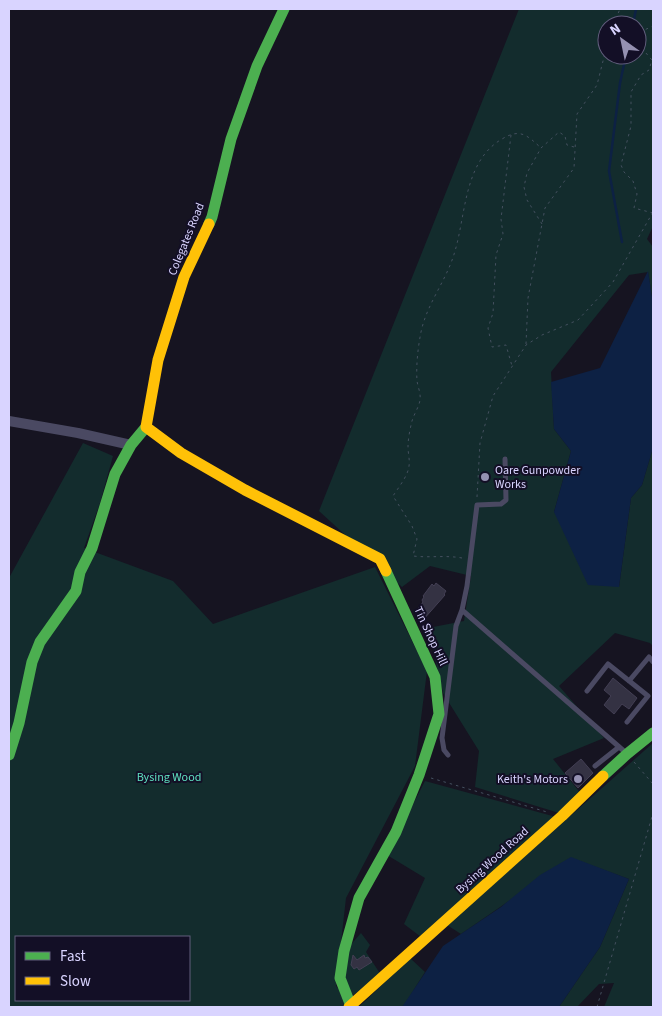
<svg xmlns="http://www.w3.org/2000/svg" width="662" height="1016" font-family="'Source Sans 3',sans-serif">
<rect width="100%" height="100%" fill="#161421"/>
<path fill="#132c2d" fill-rule="evenodd" d="M519,9H653V226L647,239L653,247V303L648,272L629,275L551,372L554,429L571,451L554,512L619,587L631,498L642,485L653,448V646L650,643L615,633L559,686L604,738L553,759L582,795L559,813L475,787L479,751L443,693L428,628L464,621L471,576L430,566L402,587L319,511ZM607,25H637V55H607Z
M83,443L113,456L100,503L84,548L173,581L213,624L375,567L427,671L415,766L346,898L336,986L355,1007H9V578ZM16,937H189V1000H16Z
M653,743V1007H604L614,983L599,984L577,1007H559L600,947L629,879L571,858L461,934L447,925Z
M425,781L556,817L421,937L404,924L425,878L387,855Z
M361,933L370,945L366,952L381,975L353,995L342,977L347,949Z
M410,958L425,972L403,1007H359Z"/>
<path fill="#0d2144" d="M648,271L653,303V448L642,485L631,498L619,587L588,585L554,512L571,451L554,429L551,382L600,368Z
M571,857L629,879L600,947L559,1007H402L443,946L501,907L540,875Z"/>
<g fill="none" stroke-linecap="round" stroke-linejoin="round">
<path stroke="#0d2144" stroke-width="2.5" d="M633,25L636,9
M622,242L609,171L620,83L626,55"/>
</g>
<path fill="#343243" stroke="#433f54" d="M436,583L446,591L444,594L445,595L423,620L415,613L423,602L422,600L424,597L423,596L432,584L434,586Z
M613,678L637,698L629,709L622,704L614,714L604,705L611,696L604,690Z
M581,759L593,773L578,788L565,773Z
M353,955L357,960L364,955L365,958L368,957L372,962L359,970L357,967L354,969L351,965Z"/>
<g fill="none" stroke-linecap="round" stroke-linejoin="round">
<path stroke="#44505f" stroke-width="1" stroke-dasharray="2.5 4" stroke-linecap="butt" d="M613,25L620,9
M511,135L501,219L503,234L496,255L493,313L488,328L492,347L506,345L512,366
M653,213L634,208L637,194L633,181L624,172L621,165L631,126V92L641,75L649,70L652,60L639,45L640,32L653,26
M542,224L527,200L524,187L527,173L541,148L559,132L565,136L567,145L574,147
M526,344L528,298L545,208L574,168L577,114L597,85L607,45
M477,497L480,443L493,396L526,345L542,335L578,320L613,282L653,212
M462,558C446,555 430,558 413,556L417,539L412,526L393,496C398,488 408,476 409,466C410,460 408,453 408,447C408,439 410,429 412,421C414,414 419,407 420,400C421,394 418,387 417,381C416,365 418,347 421,332C427,303 447,280 455,251C466,214 464,161 502,139C520,128 527,135 541,148
M634,762L653,784
M431,778L547,812
M597,1007L653,813"/>
<path stroke="#4a4962" stroke-width="5" d="M505,459L506,500L501,504L477,505L467,586L462,610L625,752
M629,681L649,657L653,662
M587,691L608,664L648,696L627,722
M448,755L444,750L442,738L456,626L462,610
M595,766L619,747"/>
<path stroke="#4a4962" stroke-width="10" d="M9,421L78,433L131,445"/>
<path stroke="#4caf50" stroke-width="11" d="M209,224L212,217L231,139L257,66L284,9
M9,755L19,723L32,662L40,642L76,591L80,572L92,548L115,474L131,445L146,427
M603,776L627,754L653,733
M351,1006L340,978L344,951L359,898L396,832L419,775L439,714L435,677L386,571"/>
<path stroke="#ffc107" stroke-width="11" d="M146,427L181,453L245,490L380,559L386,571
M146,427L158,360L184,277L209,224
M349,1007L562,816L603,776"/>
</g>
<g fill="#9591b1" stroke="#130f26" stroke-width="2">
<circle cx="485" cy="477" r="5"/>
<circle cx="578" cy="779" r="5"/>
</g>
<g text-anchor="middle" stroke-width="4" stroke-linejoin="round" paint-order="stroke">
<g font-size="12" fill="#d9d4ff" stroke="#130f26">
<text transform="translate(186 239) rotate(-68)" y="4">Colegates Road</text>
<text transform="translate(431 636) rotate(65)" y="4">Tin Shop Hill</text>
<text transform="translate(492 860) rotate(-42)" y="4">Bysing Wood Road</text>
</g>
<g font-size="12" fill="#d9d4ff" stroke="#130f26" text-anchor="start">
<text x="495" y="474">Oare Gunpowder<tspan x="495" dy="14">Works</tspan></text>
<text x="568" y="783" text-anchor="end">Keith's Motors</text>
</g>
<g font-size="12" fill="#5fe0c0" stroke="#130f26">
<text x="169" y="781">Bysing Wood</text>
</g>
</g>
<rect width="662" height="1016" fill="none" stroke="#d9d4ff" stroke-width="20"/>
<rect x="15" y="936" width="175" height="65" fill="#130f26" stroke="#625e7d"/>
<rect x="25" y="952" width="25" height="8" fill="#4caf50" stroke="#625e7d"/>
<text x="60" y="961" font-size="15" fill="#d9d4ff">Fast</text>
<rect x="25" y="977" width="25" height="8" fill="#ffc107" stroke="#625e7d"/>
<text x="60" y="986" font-size="15" fill="#d9d4ff">Slow</text>
<g transform="translate(622 40) rotate(327)"><circle r="24" fill="#130f26" stroke="#625e7d"/>
<path d="M0-4L9 19L0 12L-9 19Z" fill="#9591b1"/>
<text y="-8" font-size="14" font-weight="bold" text-anchor="middle" fill="#d9d4ff">N</text>
</g>
</svg>
